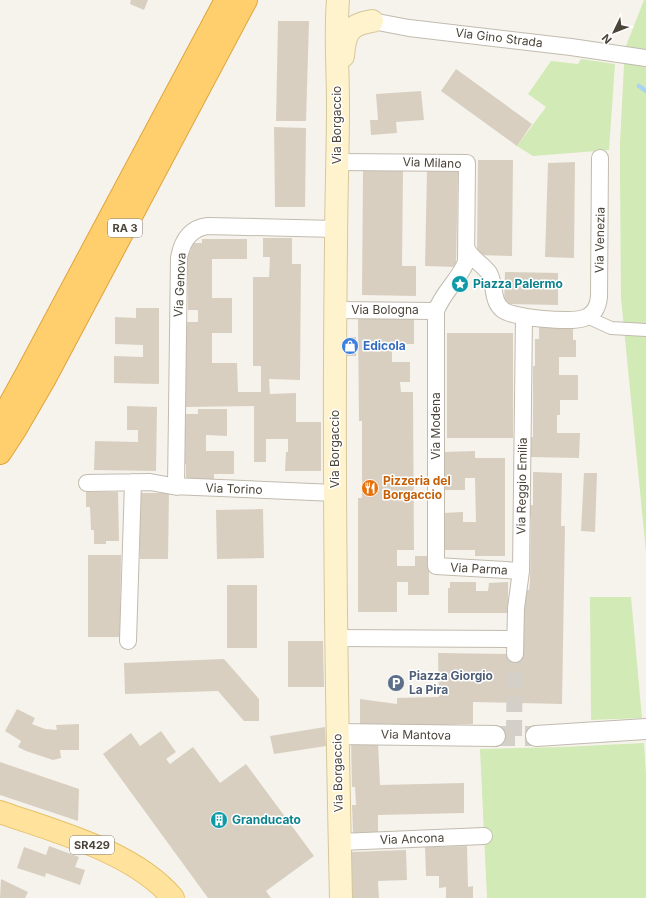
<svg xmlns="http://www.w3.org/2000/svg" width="646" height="898" font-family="Inter,sans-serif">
<rect width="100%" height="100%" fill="#f6f3ec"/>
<path fill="#d2eab5" d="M644,0H646V552L621,298L620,173V143L624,65L626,46Z
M581,59L615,64L609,150L533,156L517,146L546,107L528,94L551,61L578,64Z
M590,597H631L642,718L591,720Z
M644,743L646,774V898H487L480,749L563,747Z"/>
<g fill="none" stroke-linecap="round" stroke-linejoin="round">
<path stroke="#a9d4f2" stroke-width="4.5" d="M639,86L646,91"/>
</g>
<path fill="#d8cfc1" d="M131,0H148L144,10L130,4Z
M278,21H309L306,121H276Z
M456,69L532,124L517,146L441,91Z
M421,91L424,120L396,122L397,133L371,135L370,120H378L376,94Z
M274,127L306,128L305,207H275Z
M478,160H513L512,256L477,255Z
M575,162L574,258L545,257L548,163Z
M363,170L403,171L402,266H416V296L362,295Z
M427,171L458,172L456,267L425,266Z
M263,238H292V264H301L300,380L269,379L270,394L296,393V422H321V471H285L286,452H288V439H266V462H254V406L185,407V322H198V310H188V251H191V243H202V239H247V259H212V298H232V333H212V363H237L238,392H261V366H253V277H269L270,257H263Z
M505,272L558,273V305L504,304Z
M136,308H159V384L114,383V356L143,357V345L115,344V317L136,318Z
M358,319H414V344H392V362H410V382H400L401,392H413L414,550H397V566H415V556H429V595H408V582H397V612H358V498H362V421H359Z
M539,327H573V340H576V357H559V375H578V400H560V415H557V433H580L579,458L530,457V437H533V366H535V339H539Z
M447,333H513V438H447Z
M344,337H356V356H344Z
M127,406L157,407L156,471L94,470L95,441L138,442V430H127Z
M198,409H227V436L206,435V451H234V474H214V482L186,481V464H184V414H198Z
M475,451V458H505V556H475V550H444L443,513L463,512V522H476L475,478H465V490H443V452Z
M533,472L562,473L561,526H565L562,704L473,702V724L360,727V699L397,704V698L439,697L438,653L517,654L518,649H523L524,590H529L530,581L531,517H529V505H533Z
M584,473H597L595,532L581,531Z
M86,492H118L119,541H106V544H94V530H91L90,507H86Z
M140,493H169L168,559H140Z
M263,509L264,558L217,559L216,510Z
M88,555H121L120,637H88Z
M450,582H476V591H488L489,583L508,582V613H448V588H450Z
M227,585H257V648H227Z
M288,641H323L324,687H288Z
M224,659L259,699V721H244L218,691L125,694L124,663Z
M17,709L35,718L32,724L45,729L57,730L56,725L79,724V750H60L61,758L53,760L26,751L18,747L21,741L5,731Z
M325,727L326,746L274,754L270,736Z
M161,731L176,752L166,759L170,764L193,747L220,783L246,764L314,856L266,891L271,898H208L103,754L131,733L140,746Z
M351,742H378L380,785L464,783V813L378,815V832L353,833L352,805H356L355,787H352Z
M0,762L79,789L78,821L0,795Z
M49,846L79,857L75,867L85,870L80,885L46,873L45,877L17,868L24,847L46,855Z
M467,846L468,887L473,886V898H446V887L439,888V876H426L425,847Z
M406,850L407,880L378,881L379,898H352L350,852Z
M1,879L28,892L25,898H0Z"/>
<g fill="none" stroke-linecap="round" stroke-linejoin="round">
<path stroke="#d4d0c8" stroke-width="16" stroke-dasharray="16 8" stroke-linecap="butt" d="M514,736L515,654"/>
<path stroke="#d4d0c8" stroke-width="20" stroke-dasharray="20 10" stroke-linecap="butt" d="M495,736H536"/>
<g stroke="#c2bbae" stroke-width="14">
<path id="pedestrian" d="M587,317L611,328L646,330"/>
</g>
<g stroke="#c2bbae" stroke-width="18">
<path id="minor" d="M372,21L409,28L571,47L646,58
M337,162L467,163L466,262C459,280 443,292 436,311V566L521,571
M467,249C471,259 483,264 489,273C496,285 491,301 503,310C513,318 572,323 584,318C594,315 598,307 599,297L600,158
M335,310L436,311
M87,483L150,482L172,486L335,493
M176,487L179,258C182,241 190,228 208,226L336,229
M336,638L515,639
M128,641L133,482
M515,654L516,608L521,571L524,317
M340,842L484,836"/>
</g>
<g stroke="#c2bbae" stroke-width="22">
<path id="tertiary" d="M337,734L495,736
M536,736L646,729"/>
</g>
<g stroke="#d6c79b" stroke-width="24">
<path id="secondary" d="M338,0C335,35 338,69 338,104C338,152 336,200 336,248C333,465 336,681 341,898
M343,56C345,33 348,25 372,21"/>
</g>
<g stroke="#e6c16a" stroke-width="24">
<path id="primary" d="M0,812C56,832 133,851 173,898"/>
</g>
<g stroke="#e0a43c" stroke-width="24">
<path id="motorway" d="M0,422L27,373L226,0
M0,453L15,430L44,380L246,0"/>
</g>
<use href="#pedestrian" stroke="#fff" stroke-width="12"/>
<use href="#minor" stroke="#fff" stroke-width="16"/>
<use href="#tertiary" stroke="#fff" stroke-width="20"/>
<use href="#secondary" stroke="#fff3cd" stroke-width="22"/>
<use href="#primary" stroke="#ffe39c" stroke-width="22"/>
<use href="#motorway" stroke="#ffcf6e" stroke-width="22"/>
</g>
<defs>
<g id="sight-disc" transform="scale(0.9)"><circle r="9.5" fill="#0f9aa8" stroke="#fff"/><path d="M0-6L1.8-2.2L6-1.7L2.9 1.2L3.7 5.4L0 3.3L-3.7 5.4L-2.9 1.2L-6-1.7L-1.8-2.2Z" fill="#fff"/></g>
<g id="shop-disc" transform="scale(0.9)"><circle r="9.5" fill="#3f7fe0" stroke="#fff"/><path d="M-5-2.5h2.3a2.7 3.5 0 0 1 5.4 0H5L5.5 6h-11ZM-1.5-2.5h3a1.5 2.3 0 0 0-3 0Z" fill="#fff"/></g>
<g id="restaurant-disc" transform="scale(0.9)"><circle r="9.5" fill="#e8710a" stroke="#fff"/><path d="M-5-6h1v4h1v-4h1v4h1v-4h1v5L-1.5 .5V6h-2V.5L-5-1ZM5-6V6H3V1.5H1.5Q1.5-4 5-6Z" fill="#fff"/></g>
<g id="parking-disc" transform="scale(0.9)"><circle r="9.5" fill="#5c6f8a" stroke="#fff"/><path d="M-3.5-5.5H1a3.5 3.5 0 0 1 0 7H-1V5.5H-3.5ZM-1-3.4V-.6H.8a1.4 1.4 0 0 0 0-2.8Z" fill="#fff"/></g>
<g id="building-disc" transform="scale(0.9)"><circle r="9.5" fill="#0f9aa8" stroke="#fff"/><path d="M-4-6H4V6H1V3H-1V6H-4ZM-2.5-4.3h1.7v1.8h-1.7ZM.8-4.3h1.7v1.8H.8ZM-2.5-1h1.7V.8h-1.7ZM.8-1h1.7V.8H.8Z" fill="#fff"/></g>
</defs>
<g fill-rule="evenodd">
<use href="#sight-disc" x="460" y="284"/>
<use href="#shop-disc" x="350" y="346"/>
<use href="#restaurant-disc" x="370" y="488"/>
<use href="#parking-disc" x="396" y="683"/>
<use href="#building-disc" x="219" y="820"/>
</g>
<g text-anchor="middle" stroke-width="3" stroke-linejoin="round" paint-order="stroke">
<g fill="#fff" stroke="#817c74" stroke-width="1">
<rect x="108" y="219" width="34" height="18" rx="3"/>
<rect x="70" y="836" width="44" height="18" rx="3"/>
</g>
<g font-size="11" font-weight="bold" fill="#4b4439">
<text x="125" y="232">RA 3</text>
<text x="92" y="849">SR429</text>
</g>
<g font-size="12" fill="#4b4439" stroke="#fff">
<text transform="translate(499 38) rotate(7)" y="4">Via Gino Strada</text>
<text transform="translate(337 125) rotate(-90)" y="4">Via Borgaccio</text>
<text transform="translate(432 163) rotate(2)" y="4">Via Milano</text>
<text transform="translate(600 240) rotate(-89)" y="4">Via Venezia</text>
<text transform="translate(180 285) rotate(-87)" y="4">Via Genova</text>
<text x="385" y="314">Via Bologna</text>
<text transform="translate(436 426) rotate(-90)" y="4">Via Modena</text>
<text transform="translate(335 449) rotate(-90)" y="4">Via Borgaccio</text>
<text transform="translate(522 486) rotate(-89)" y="4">Via Reggio Emilia</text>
<text transform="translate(234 489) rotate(2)" y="4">Via Torino</text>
<text transform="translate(479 569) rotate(3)" y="4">Via Parma</text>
<text transform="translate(416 735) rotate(1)" y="4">Via Mantova</text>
<text transform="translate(338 773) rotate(-91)" y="4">Via Borgaccio</text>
<text transform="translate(412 839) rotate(-2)" y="4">Via Ancona</text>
</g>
<g font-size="12" font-weight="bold" fill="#0d838f" stroke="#fff" text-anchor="start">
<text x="473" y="288">Piazza Palermo</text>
<text x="232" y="824">Granducato</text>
</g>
<g font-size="12" font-weight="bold" fill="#366cbe" stroke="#fff" text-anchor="start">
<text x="363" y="350">Edicola</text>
</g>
<g font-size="12" font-weight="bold" fill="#c56008" stroke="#fff" text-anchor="start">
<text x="383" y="485">Pizzeria del<tspan x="383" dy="14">Borgaccio</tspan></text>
</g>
<g font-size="12" font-weight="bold" fill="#4e5e75" stroke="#fff" text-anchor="start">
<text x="409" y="680">Piazza Giorgio<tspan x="409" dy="14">La Pira</tspan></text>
</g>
</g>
<g transform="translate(614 32) rotate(227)" stroke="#ffffff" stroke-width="3" paint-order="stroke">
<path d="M0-3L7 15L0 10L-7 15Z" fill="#4b4439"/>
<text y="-6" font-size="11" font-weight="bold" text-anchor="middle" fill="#4b4439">N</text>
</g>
</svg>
